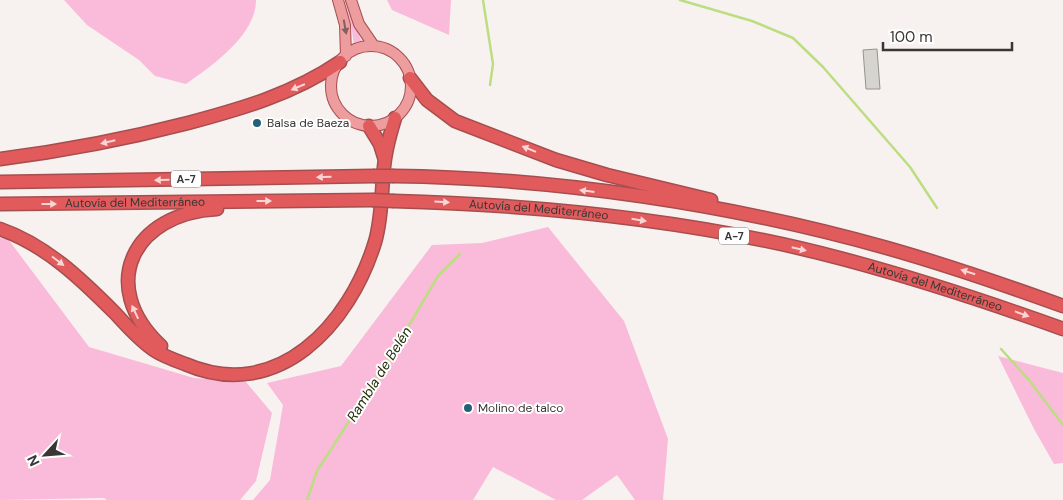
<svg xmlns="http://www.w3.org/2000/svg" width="1063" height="500" font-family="'DM Sans',sans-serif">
<rect width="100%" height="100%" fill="#f7f2ef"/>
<path fill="#fabada" d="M64,0H256C256,35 213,65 186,84L155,76L139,60L87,25Z
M343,0L362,42L354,45L351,24Z
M387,0H451L449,35L392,10Z
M548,227L624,321L668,439L663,500H635L617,475L582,500H556L493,467L473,500H253L270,480L283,405L267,383L341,366L432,245L482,243Z
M0,238L8,239L89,347L194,378L246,382L272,413L256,481L240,500H107L104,498L0,500Z
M998,356L1063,373V463L1054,464L1034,429Z"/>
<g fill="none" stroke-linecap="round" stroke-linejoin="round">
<path stroke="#bddd83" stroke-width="2.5" d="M483,0L493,64L490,85
M680,0L752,21L793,38L823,67L910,167L937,208
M1001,349L1029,380L1063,425
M307,500L317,471L391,356L438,276L460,254"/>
</g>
<path fill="#d6d4cf" stroke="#96948f" d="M877,49L880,89H866L863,50Z"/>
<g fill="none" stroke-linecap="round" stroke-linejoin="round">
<g stroke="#a64e4f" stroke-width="12">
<path id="major" d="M338,0L345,25L346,56
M351,0L359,24L374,46
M331 86a40 40 0 1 1 80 0a40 40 0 1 1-80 0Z"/>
</g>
<g stroke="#a64e4f" stroke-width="15">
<g id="highway">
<path d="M410,78L427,100L455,121L556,160L607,175L711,200"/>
<path d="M369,126L380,144L384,157"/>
<path d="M0,159C63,151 126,139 188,123C241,109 293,94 340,62"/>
<path d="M394,176C556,178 731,204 887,248C947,265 1005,285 1063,306"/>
<path d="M0,182L373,176"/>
<path id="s1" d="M394,201C545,205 697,220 843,259C918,279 991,303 1063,329"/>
<path id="s2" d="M0,204L372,200"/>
<path d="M0,229C46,245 81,279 115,313C127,326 139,340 154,350C163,356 174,360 185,364C278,404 350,324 375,242C383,215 381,186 385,159C387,145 391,131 395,118"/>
<path d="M161,346C96,285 134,213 217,209"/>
</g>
</g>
<use href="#major" stroke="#ed9d9e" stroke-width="10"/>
<use href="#highway" stroke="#e15b5d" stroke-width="12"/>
<g stroke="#a64e4f" stroke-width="15" stroke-linecap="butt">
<path id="highway-bridge" d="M373,176H394
M372,200L394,201"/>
</g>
<use href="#highway-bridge" stroke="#e15b5d" stroke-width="12"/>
</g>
<defs><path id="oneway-solid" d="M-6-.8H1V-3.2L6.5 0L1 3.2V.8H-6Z" transform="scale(1.25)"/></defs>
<use fill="#81605f" href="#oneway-solid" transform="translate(345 27) rotate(80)"/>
<g fill="#f8d6d6">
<use href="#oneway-solid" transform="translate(298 87) rotate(157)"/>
<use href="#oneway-solid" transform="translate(108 142) rotate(167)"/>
<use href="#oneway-solid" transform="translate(529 149) rotate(-158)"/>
<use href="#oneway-solid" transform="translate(324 177) rotate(179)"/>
<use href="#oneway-solid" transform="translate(162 180) rotate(178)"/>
<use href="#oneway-solid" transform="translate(587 191) rotate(-173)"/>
<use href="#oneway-solid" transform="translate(264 201)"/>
<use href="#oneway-solid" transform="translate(442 202) rotate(3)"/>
<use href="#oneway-solid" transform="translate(49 204)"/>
<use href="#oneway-solid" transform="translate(639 220) rotate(9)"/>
<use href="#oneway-solid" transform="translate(799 249) rotate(13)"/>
<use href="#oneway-solid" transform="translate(58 261) rotate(37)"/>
<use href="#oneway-solid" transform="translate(968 272) rotate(-163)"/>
<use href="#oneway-solid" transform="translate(135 312) rotate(-115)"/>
<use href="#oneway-solid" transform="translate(1022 314) rotate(20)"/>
</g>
<g fill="#246077" stroke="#fff" stroke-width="2">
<circle cx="257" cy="123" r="5"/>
<circle cx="468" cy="408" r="5"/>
</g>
<g text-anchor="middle" stroke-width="4" stroke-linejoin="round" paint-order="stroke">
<g fill="#fff" stroke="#747372" stroke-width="1">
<rect x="171" y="170.5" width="30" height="17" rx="4"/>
<rect x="719" y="227.5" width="30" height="17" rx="4"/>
</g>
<g font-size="11" font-weight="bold" fill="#393735">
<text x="186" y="183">A-7</text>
<text x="734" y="240">A-7</text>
</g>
<g font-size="12" fill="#393735" stroke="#fff" text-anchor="start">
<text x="267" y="127">Balsa de Baeza</text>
<text x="478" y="412">Molino de talco</text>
</g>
<g font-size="12" fill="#393735" stroke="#fff">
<text dy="4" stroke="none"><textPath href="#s2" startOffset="135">Autovía del Mediterráneo</textPath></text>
<text dy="4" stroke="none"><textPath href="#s1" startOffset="145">Autovía del Mediterráneo</textPath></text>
<text dy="4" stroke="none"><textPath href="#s1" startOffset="550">Autovía del Mediterráneo</textPath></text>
</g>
<g font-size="14" font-style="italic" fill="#232f09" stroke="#fff">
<text transform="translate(379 374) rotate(-58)" y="5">Rambla de Belén</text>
</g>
</g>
<g transform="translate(45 455) rotate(244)" stroke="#ffffff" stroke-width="4" paint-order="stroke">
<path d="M0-4L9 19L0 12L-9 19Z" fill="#393735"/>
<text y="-8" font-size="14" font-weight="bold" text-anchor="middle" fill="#393735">N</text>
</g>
<path d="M883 42v8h129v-8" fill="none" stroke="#393735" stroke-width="2.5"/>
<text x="890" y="42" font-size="15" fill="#393735" stroke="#ffffff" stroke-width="4" paint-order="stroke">100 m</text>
</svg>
